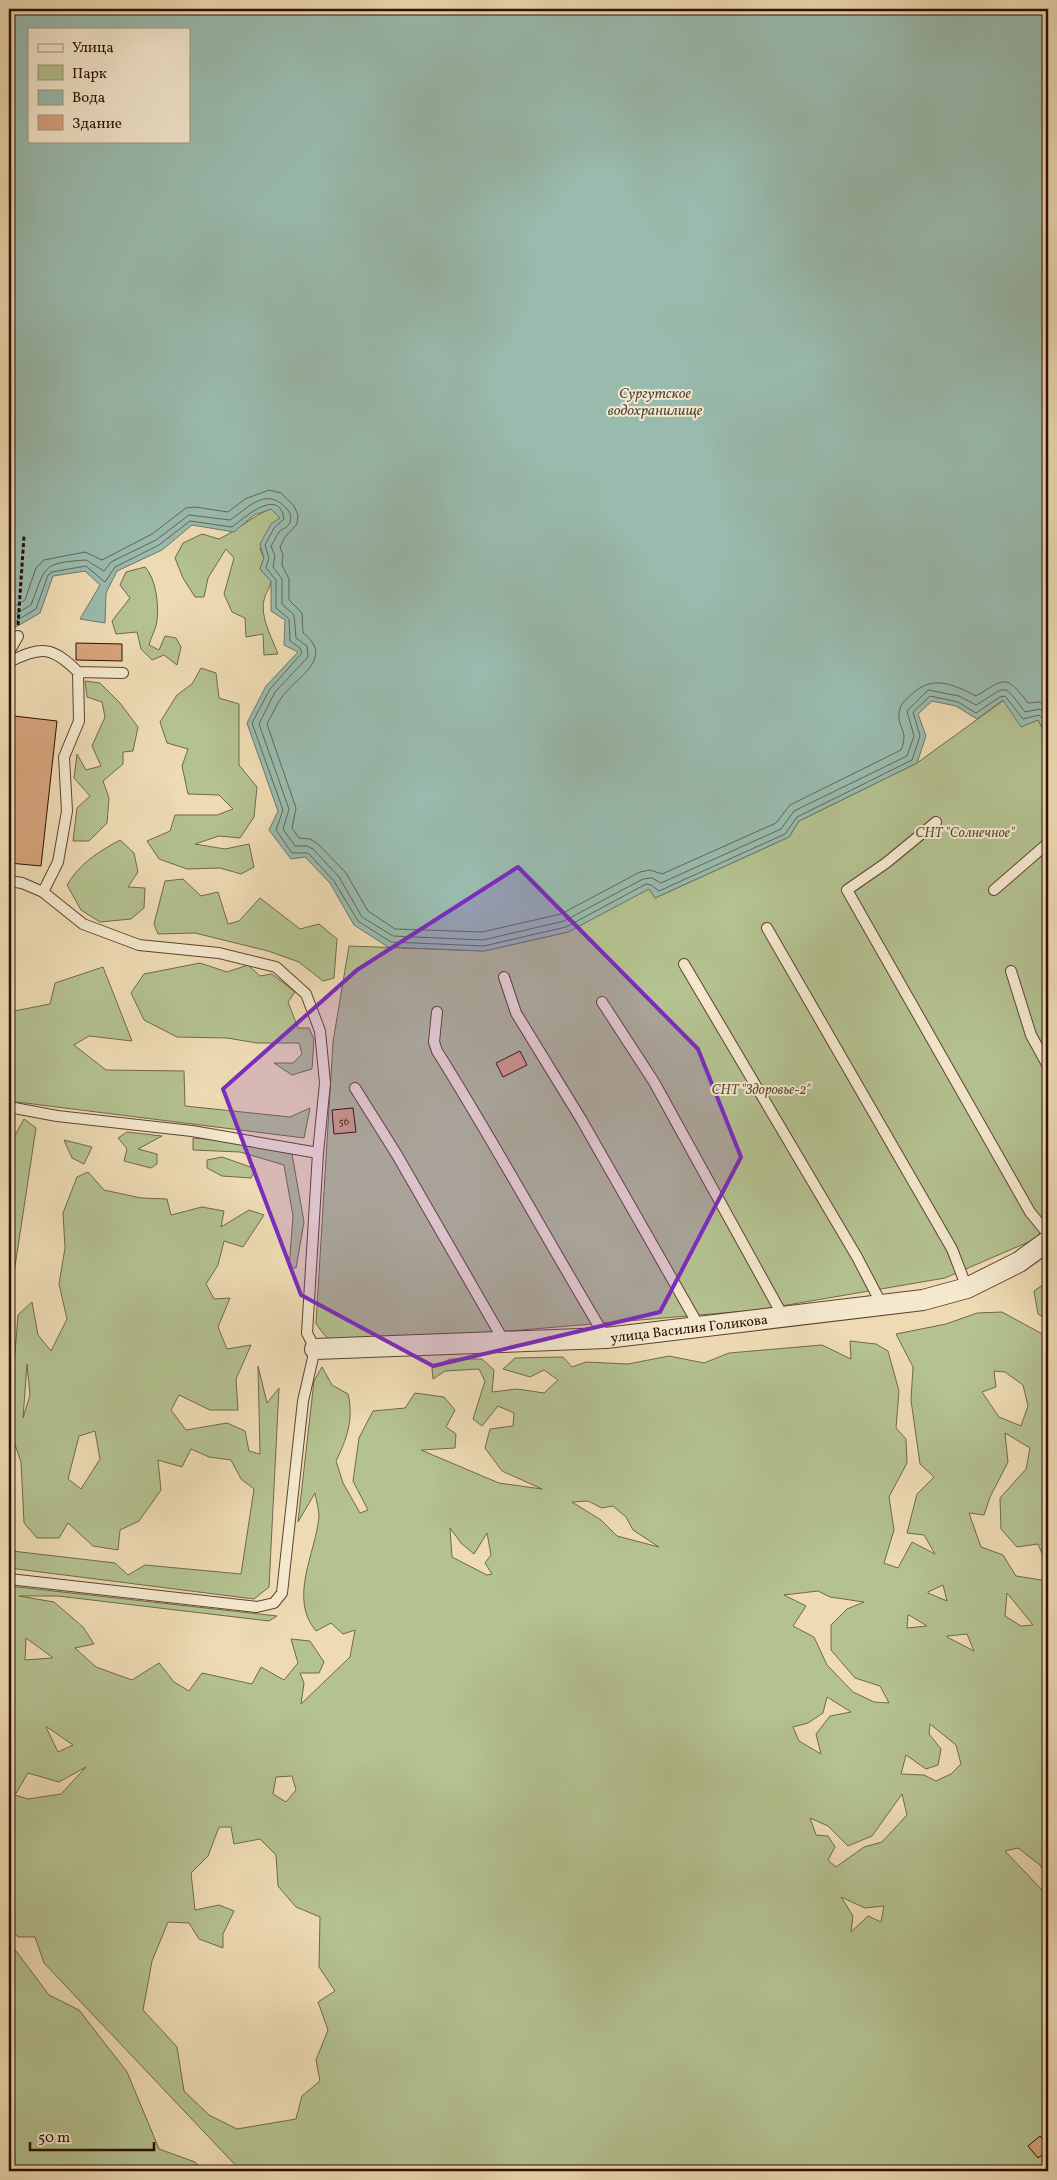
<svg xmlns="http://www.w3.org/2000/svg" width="1057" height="2180" font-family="Vollkorn,serif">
<rect width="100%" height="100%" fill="#eedbb3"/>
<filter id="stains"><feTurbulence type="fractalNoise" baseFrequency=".004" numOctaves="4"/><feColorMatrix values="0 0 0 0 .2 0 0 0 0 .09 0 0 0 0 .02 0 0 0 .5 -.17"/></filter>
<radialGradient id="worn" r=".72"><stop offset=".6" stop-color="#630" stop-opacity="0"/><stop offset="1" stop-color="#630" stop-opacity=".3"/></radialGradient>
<path fill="#b4c190" stroke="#71684a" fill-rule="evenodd" d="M271,509L280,518L260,549L264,558L260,569L271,581C270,589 265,593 264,600C260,617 272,638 278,654L264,655L263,634L246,637L245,618L232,612L224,594L234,558L226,549L208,578L204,597H195L183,578L175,558L183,543L202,534L219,539C238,530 252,516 271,509Z
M145,567C156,579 159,604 157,621C156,629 151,637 149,645L159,650L165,636L176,638L181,647L177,665L164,655L152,660L141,649L137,632L116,634L112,621L130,598L120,585L126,572Z
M201,668L216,673L219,698L239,704V765L257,787L254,817L240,838L219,836L195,844L225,849L249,844L254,867L241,874L220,868L187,869L159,859L147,841L170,831L175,815H217L233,809L219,795L188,794L182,766L188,749L167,743L160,722L177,695L192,684Z
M85,681L100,683L120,703L138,727L133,751L123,752V764L103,781L109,798L107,823L89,841H73L77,808L90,796L74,778L77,754L86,770L101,766L92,746L105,717L102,702L87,697Z
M1004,700L1021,726L1038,720L1044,731L1048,728V1225L1033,1240L945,1278L758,1310L367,1343L327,1338L316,1324L333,1042L349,946L484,951L568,932L649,888L655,898L789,837L799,821L917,763Z
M120,840L134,853L138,872L128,887L145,888L144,908L131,919L100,922L81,910L67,885C80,863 98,852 120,840Z
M183,879L201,896L218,892L228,924L239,921L260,898L300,929L319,924L337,939L334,978L323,981L299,962L268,951L195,933L158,934L154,924L165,881Z
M200,963L227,972L248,965L260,976L272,974L295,992L288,1002L298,1028H309L314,1039L312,1069L292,1075L274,1063H293L302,1054L299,1043H257L227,1038L177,1037L144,1020L131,993L144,974Z
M103,967L132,1041L89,1036L74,1045L106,1070L184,1071L185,1106L290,1117L310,1108L304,1138L9,1101V1012L50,1004L55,983Z
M24,1119L36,1128L9,1306V1133L14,1137Z
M127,1132L162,1136L138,1149L157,1154V1164L151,1168L124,1161L127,1149L118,1138Z
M193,1138L242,1142L292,1154L304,1222L296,1268H289L293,1216L284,1165L240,1152L193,1150Z
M64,1140L92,1147L84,1164L72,1158Z
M222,1157L256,1169L251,1178L222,1176L207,1168V1160Z
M88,1172L104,1190L141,1198L167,1199L171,1215L202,1207L224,1211L221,1227L249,1210L264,1215L243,1247L224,1241L218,1265L206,1284L214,1299L230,1298L218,1327L227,1349L251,1345L236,1379L238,1410H210L179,1395L171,1410L186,1430L227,1423L245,1431L249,1451L260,1454L258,1366L267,1403L279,1388L269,1587L254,1599L9,1568V1505L12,1551L115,1563L128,1575L145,1565L241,1574L254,1489L241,1479L231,1460L209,1457L191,1449L182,1467L158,1460L161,1490L139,1521L120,1530L118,1550L93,1546L68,1523L59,1538H37L24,1523L21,1462L9,1427L18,1315L32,1302L38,1335L51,1351L67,1319L59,1284L65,1248L63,1213L77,1177ZM27,1364L30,1395L23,1418ZM95,1431L100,1459L81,1489L68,1479L79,1436Z
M1048,1281V1320L1038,1314L1034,1291Z
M1002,1312L1048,1337V1567L1038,1544L1017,1547L1001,1529L1000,1498L1026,1469L1030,1448L1005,1433L1008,1462L990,1497L984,1515L969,1513L981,1547L1003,1555L1016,1576L1048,1581V1723L1045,1721L1048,1747L1042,1757L1048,1754V1880L1040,1865L1018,1848L1005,1851L1042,1890L1048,1892V2171H241L44,1963L35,1937H18L9,1928V1586L277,1616L269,1621L58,1596H19L54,1602L83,1627L94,1644L75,1648L96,1667L132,1680L159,1663L174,1682L189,1691L202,1673L252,1684L261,1667L284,1680L298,1663L291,1639L310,1641L324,1662L319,1673H300L304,1683L301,1704L350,1657L355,1630L343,1634L331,1623L316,1631C288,1598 316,1553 319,1516C319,1509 316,1500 315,1493L298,1522L314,1381L322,1367L332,1385L348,1394C354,1418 347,1439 336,1461L343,1483L360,1513L368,1510L353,1481L359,1438L373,1411L405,1408L415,1393L444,1397L455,1410L446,1427L456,1434L455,1448L421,1450L499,1483L542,1489L502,1471L485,1448L490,1429L513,1426L514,1413L498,1406L482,1426L473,1419L485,1381L479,1369L445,1371L433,1379L432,1368L450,1359H482L494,1370L492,1392L517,1389L544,1393L558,1380L544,1370L530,1377L503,1369L515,1358L563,1357L572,1367L586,1362L628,1364L669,1356L704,1363L729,1353L822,1345L851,1359L850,1341L876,1344L888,1351L899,1391L896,1428L906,1439L907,1463L889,1497L894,1530L884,1563L898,1568L912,1542L935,1554L924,1535L907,1533L917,1494L934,1477L920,1464L911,1400L913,1367L896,1334L946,1324L977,1313ZM994,1371L1005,1372L1023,1385L1028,1406L1021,1426L999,1417L982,1392L996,1387ZM588,1501L602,1508L613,1506L626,1517L633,1530L659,1547L617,1536L601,1520L572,1502ZM450,1528L461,1543L474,1554L487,1533L491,1555L485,1563L492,1574L487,1575L452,1557ZM943,1585L947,1601L928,1593V1592ZM818,1591L830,1597L864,1602L847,1609L831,1625V1650L855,1678L880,1686L889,1703L874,1702L853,1692L827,1665L814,1637L793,1626L806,1606L784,1595ZM1007,1593L1033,1625L1021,1626L1005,1616ZM908,1615H909L927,1626L907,1628ZM967,1634L974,1651L947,1637V1636ZM26,1638L52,1657V1658L25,1660ZM827,1697L851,1712L830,1716L816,1734L821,1754L799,1741L793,1727L808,1723L823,1713ZM930,1724L956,1745L961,1764L951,1774L936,1781L924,1775L901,1774L906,1755L926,1769L938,1765L941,1749L929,1734ZM46,1727H47L73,1745L58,1752ZM86,1767L61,1794L28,1799L15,1795L28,1773L59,1782ZM292,1776L296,1790L286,1802L273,1794L276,1777ZM902,1794L907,1815L882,1842L864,1847L836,1867L828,1860L835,1847L828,1836L816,1835L810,1818L828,1826L848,1846L872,1836ZM219,1827H231L234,1844L260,1839L276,1855L278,1886L296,1907L320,1917L319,1967L335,1991L318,2002L328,2030L316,2060L320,2081L302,2096L296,2119L237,2129L209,2115L184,2091L177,2047L143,2010L152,1961L168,1922L189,1923L199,1939L223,1948V1934L234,1911L219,1905L195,1910L191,1873L208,1856ZM841,1897L865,1908L884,1906L881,1922L868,1916L851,1932L853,1916Z
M9,1946L16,1951L49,1995L79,2010L127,2072L159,2149L195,2162L203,2171H9Z"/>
<path fill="#99bbae" stroke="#6e766a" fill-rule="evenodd" d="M9,9H1048V728L1044,731L1038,720L1021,727L1003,700L977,719L956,706L932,701L918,714L926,736L917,763L799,821L789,837L655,898L649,889L568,932L484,951L388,947L354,925L330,883L305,857L291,859L269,830L278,811L247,723L266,686L298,652L284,645L285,620L271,611V581L260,569L264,558L260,544L271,524L280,518L271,509L254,515L234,532L192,525L162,550L117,571L106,593L105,623L80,619L100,585L85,571L53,576L40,613L9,631ZM29,29H189V141H29Z"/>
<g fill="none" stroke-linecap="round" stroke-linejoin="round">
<path stroke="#646558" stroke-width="1" d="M9,610L25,600L36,568L44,560L85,552L102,560L152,534L186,508L195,507L228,512L245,499L269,490L281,493L294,506L298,515L297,524L285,537L280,547L283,555L282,565L289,579V600L302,613L303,633C336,658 296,677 282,697C276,705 272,715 267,724L296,808L292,828L299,838L310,839L318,844L346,873L368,911L395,929L482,932L561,914L640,872L650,870L662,874L776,823L790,805L901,750C909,730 898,730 899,713C900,704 906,699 912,694C933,674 954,685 976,696C1005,679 1005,673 1028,703L1039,702L1048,705
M9,618L31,605C46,567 40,563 86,560L104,571L111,562L156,540L189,515L230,520C248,508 266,486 286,508C290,512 292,516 290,522C288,528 283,528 279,532C276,536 274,542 271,546L275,556L273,567L282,579V604L294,615L296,638L307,646L308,657L275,692L259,724L289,809L283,829L295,846H307L313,849L339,877L362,917L393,936L483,940L564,921L643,879L652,878L661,883L781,829L794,811L907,756L914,736L907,711L928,690L959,696L976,705C1008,687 1001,680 1025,712L1040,709L1048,715
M9,625L36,609L48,575L52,572L86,566L105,582L115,567L159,545L190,521L232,527C244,518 279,486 284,519L274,528L265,545L269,558L266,568L276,580V608L289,619L290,641L300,648L302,653L270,689L252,723L283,810L276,830L292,853H308L334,881L358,921L391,942L484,946L566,927L646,884L651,885L659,891L785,834L797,817L912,760L920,736L913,712L930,696L958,702L976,713L1000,697L1005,696L1023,719L1039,715L1048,724"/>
</g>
<path fill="#d6a47c" stroke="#2e0f03" d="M76,643L122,644V661L76,660Z
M14,716L57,721L41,866L9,863V764Z
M520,1051L527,1065L503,1077L496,1063Z
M353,1108L356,1132L334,1134L332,1110Z
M1040,2136L1048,2146V2150L1038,2158L1028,2146Z"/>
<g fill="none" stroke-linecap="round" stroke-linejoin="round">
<g stroke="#5e422f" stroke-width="12">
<path id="lane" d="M9,652L18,636
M9,662C41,646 52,646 78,672L123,673
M936,822L886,863L847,890L1030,1212L1048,1234
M9,881L22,883L43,892L83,924L139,945L219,953L276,967L306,994L320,1031L325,1083L318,1153L307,1333L315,1349L303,1401L282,1593L274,1603L257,1607L9,1579
M994,890L1048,843
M43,892L58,862L67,811L64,757L79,721L78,672
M767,928L952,1249L967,1288
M684,964L857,1257L882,1305
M1011,971L1031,1035L1048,1066
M504,977L516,1013L581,1119L700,1328
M602,1002L654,1082L784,1318
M437,1012L434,1042L437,1051C496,1145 549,1243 606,1338
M355,1088L397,1155L505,1343
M9,1107L57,1116L192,1131L318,1153"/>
</g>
<g stroke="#5e422f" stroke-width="22">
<g id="street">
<path id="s1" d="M315,1349L606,1338L923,1300L967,1288L1019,1262L1048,1241"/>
</g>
</g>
<path stroke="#2e0f03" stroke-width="3" stroke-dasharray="4 2.5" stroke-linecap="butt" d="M18,625L24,536"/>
<use href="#lane" stroke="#f4e8ce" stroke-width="10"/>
<use href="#street" stroke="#f4e8ce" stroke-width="20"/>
</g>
<path fill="#7b2cbf" fill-opacity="0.2" stroke="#7b2cbf" stroke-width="4" stroke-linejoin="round" d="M518,867L698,1049L741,1157L660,1312L433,1366L301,1295L223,1089L357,970Z"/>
<g text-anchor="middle" stroke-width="4" stroke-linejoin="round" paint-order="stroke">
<g font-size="11" fill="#583421">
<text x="344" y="1125">56</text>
</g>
<g font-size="14" font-style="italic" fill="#5d4d34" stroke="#f4e8ce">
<text x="965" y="837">СНТ "Солнечное"</text>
<text x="761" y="1094">СНТ "Здоровье-2"</text>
</g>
<g font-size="14" fill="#2e0f03" stroke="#f4e8ce">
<text dy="5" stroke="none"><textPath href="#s1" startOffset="375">улица Василия Голикова</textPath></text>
</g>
<g font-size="15" font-style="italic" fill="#534b3f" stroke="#f4e8ce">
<text x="655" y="398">Сургутское<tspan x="655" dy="17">водохранилище</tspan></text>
</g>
</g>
<rect width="1057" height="2180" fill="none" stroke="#eedbb3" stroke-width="30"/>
<rect x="10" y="10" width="1037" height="2160" fill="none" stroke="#2e0f03" stroke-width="2.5"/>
<rect x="15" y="15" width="1027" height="2150" fill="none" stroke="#2e0f03"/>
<rect x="28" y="28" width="162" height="115" fill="#f4e8ce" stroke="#a5917d"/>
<rect x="38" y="44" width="25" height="8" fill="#f4e8ce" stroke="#a5917d"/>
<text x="72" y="52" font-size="15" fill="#2e0f03">Улица</text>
<rect x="38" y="65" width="25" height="15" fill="#b4c190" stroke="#a5917d"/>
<text x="72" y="78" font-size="15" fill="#2e0f03">Парк</text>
<rect x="38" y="90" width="25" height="15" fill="#99bbae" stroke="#a5917d"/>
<text x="72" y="102" font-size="15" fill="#2e0f03">Вода</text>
<rect x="38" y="115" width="25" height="15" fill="#d6a47c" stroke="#a5917d"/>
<text x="72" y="128" font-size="15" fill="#2e0f03">Здание</text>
<path d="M30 2142v8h124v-8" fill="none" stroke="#2e0f03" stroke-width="2.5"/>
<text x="38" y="2142" font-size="15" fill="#2e0f03" stroke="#f4e8ce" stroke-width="4" paint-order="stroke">50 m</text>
<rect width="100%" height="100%" filter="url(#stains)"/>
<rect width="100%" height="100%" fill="url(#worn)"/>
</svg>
